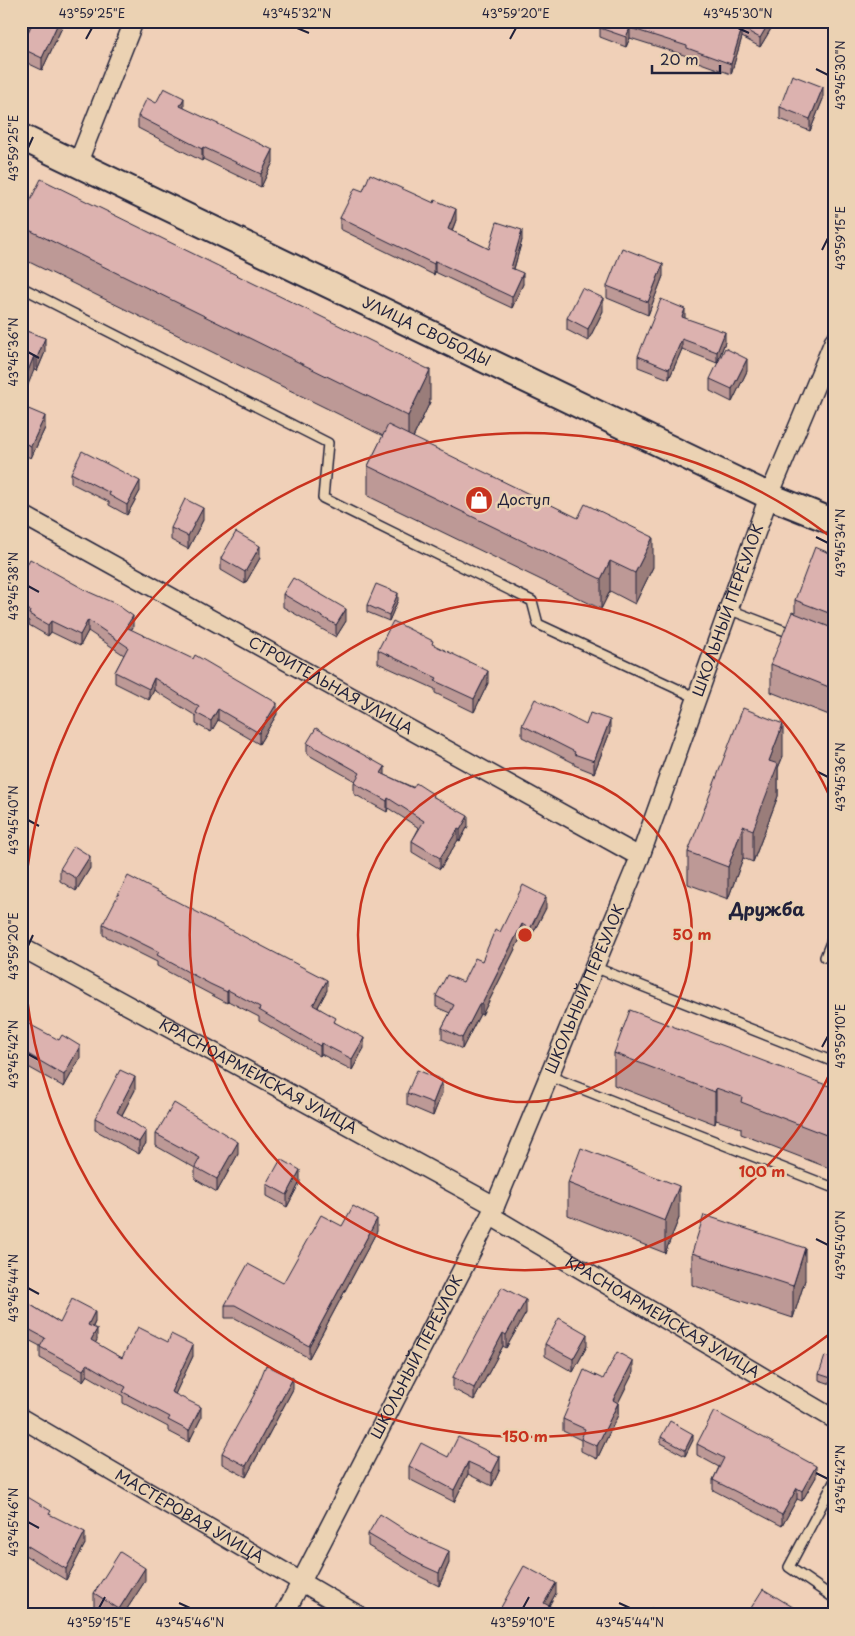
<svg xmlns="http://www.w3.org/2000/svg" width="855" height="1636" font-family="'Playpen Sans',sans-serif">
<rect width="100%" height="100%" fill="#f0d0b8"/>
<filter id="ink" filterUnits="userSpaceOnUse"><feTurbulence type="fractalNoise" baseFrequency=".02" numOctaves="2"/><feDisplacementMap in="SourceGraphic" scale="10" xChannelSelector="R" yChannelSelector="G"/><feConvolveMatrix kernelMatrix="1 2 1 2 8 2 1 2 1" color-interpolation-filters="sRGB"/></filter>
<g filter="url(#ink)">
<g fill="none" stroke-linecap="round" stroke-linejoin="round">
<g stroke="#22223b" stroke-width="12">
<path id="service" d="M21,287L328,443L323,498L532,601L538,624L697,698
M728,609L793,634
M825,957L834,935
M594,967L834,1062
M549,1076L834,1188
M834,1482L789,1567L834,1598"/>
</g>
<g stroke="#22223b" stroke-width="21">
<g id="minor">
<path d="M77,165L134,21"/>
<path id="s1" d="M21,514L640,857"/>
<path id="s2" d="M21,947L495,1206"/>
<path id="s3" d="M491,1216L834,1419"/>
<path id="s4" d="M21,1418L358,1615"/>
<path id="s5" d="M284,1615L495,1206L640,857L769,496L834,341"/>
</g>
</g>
<g stroke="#22223b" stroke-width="29">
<g id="secondary">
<path id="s6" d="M21,137L769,496L834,522"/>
</g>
</g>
<use href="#service" stroke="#ebd2b3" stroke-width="9"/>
<use href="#minor" stroke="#ebd2b3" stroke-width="18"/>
<use href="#secondary" stroke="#ebd2b3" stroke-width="25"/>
</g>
<path fill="#bd9996" stroke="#22223b" d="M33,21H65L42,70L21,60V46Z
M587,21H772V27L760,47L742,37L731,74L687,58V56L630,38L626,47L600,37V28L587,23Z
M823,99L810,131L780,119V107Z
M156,103L184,108L273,162L261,187L203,159L202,161L138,128V116Z
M363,191L456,220L452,231L489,249L522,240L514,269L523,284L512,308L435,272L434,275L340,229V218Z
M21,219L430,402L413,438L653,567L635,604L610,591L601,609L368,496V466L383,436L21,258Z
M663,276L648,315L607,298V286Z
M603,311L588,341L567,330V318Z
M685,318L725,342L717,363L682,349L669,379L638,367V356Z
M21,329L45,352L37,371L34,370Z
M747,371L732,402L710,391V379Z
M21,418L45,428L31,458L21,454Z
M71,473L140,491L127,515L109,505V502L71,483Z
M203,520L188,549L171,540V528Z
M834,555V717L771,692V664L795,614V600Z
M221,558H260L245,584L221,570Z
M21,576L133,627L131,630L277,714L259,744L218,720L211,732L196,724V716L154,690L149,700L115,683V672L124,655L88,631L80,646L51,632L48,636L29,625V621L21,617Z
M283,594L346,621L336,637L283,607Z
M398,600L389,621L367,612V605Z
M433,645L488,683L474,712L435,693V689L378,663V650Z
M522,725H586L610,732L594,773L574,765V763L522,737Z
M307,743L385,775L433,796L468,826L460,841L458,840L440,869L412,852V841L419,828L388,808L387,812L354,794V783L355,781L307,754Z
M783,756L778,768V796L753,862L743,858L728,899L688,884V852Z
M90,868L76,891L60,881V869Z
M546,908L530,939L522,935L482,1015L480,1014L462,1049L442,1039V1028L450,1013L436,1007V996L463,982L482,961L500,932Z
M103,924L327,990L318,1007L364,1048L352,1070L321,1054L320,1056L259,1021V1017L228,1001L227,1003L210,994L157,966V962L103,935Z
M21,1033L59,1040L80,1058L64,1087L21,1063Z
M614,1053L834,1088V1170L741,1134V1128L716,1120L715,1124L614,1085Z
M135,1090L122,1115L146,1143L139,1154L95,1130V1118Z
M407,1093H442L433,1116L407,1105Z
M156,1134L238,1154L217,1192L195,1179V1168L156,1146Z
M300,1182L287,1207L267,1196V1184Z
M568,1183L679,1218L665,1253L568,1215Z
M342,1226L377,1231L309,1358L235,1318H225V1305L283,1283Z
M692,1253L805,1280L793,1318L692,1285Z
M21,1299L60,1323L95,1322L93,1327L97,1340L95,1343L122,1358L193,1356L175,1394L201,1418L189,1442L168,1431V1427L123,1403V1396L87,1375L83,1381L40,1358V1346L21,1336Z
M526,1313L506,1348L503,1346L474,1400L453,1389V1377Z
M545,1344L587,1346L573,1372L545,1356Z
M834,1359V1385L819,1380V1374Z
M633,1373L618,1403V1415L597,1459L581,1451V1440L563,1431V1419L603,1379Z
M293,1389L246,1477L222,1464V1453Z
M661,1437L693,1440L685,1456L661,1443Z
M697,1444L816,1477L802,1501L797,1499L782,1526L713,1490V1480L719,1467L697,1455Z
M448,1457L500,1469L492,1486L468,1474L454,1502L409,1479V1466Z
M21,1493L51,1515L85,1544L66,1580L23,1554V1547L21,1546Z
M368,1534L449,1563L439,1586L419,1576L368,1546Z
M145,1581L123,1615H108L94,1606V1593Z
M556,1593L549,1606L565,1615H499V1611Z
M751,1608L806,1615H752L751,1614Z"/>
<path fill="#9a7d7a" stroke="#22223b" d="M59,21H65L42,70V58Z
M770,21H772V27L760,47V38Z
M630,28V38L626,47V37Z
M742,28V37L731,74V64Z
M823,87V99L810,131V119Z
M184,98V111L180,106Z
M203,147V159L202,161V149Z
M273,150V162L261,187V174Z
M456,209V220L448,240V229Z
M522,230V240L511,279V268Z
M435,261V272L434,275V264Z
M663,264V276L648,315V302Z
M523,273V284L512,308V297Z
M603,298V311L588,341V329Z
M22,304V317L21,319V305Z
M685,309V319L682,317Z
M725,332V342L717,363V352Z
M45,338V352L37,371V358Z
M682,339V349L669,379V369Z
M34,356V370L21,402V388Z
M747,359V371L732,402V389Z
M430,370V402L408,448V416Z
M45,416V428L31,458V446Z
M140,481V491L127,515V505Z
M203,508V520L188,549V536Z
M653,537V567L635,604V573Z
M260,546V558L245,584V572Z
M610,561V591L601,609V579Z
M398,593V600L389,621V615Z
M346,609V621L336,637V625Z
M133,616V627L126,639V627Z
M88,620V631L80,646V635Z
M51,621V632L48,636V625Z
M488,671V683L474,712V699Z
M154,678V690L149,700V689Z
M277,703V714L259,744V733Z
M218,709V720L211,732V721Z
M610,720V732L594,773V761Z
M783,724V756L778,768V796L753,862V830L769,761Z
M385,767V778L381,773Z
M388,798V808L387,812V801Z
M468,816V826L460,841V830Z
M743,826V858L728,899V867Z
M458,829V840L440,869V858Z
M90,856V868L76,891V878Z
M546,897V908L530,939V929Z
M522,924V935L482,1015V1004Z
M327,980V990L313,1016V1005Z
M228,990V1001L227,1003V992Z
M480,1003V1014L462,1049V1038Z
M364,1038V1048L352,1070V1059Z
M321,1043V1054L320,1056V1046Z
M80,1046V1058L64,1087V1075Z
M135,1077V1090L117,1124V1112Z
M442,1080V1093L433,1116V1103Z
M716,1088V1120L715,1124V1092Z
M146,1131V1143L139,1154V1142Z
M238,1142V1154L217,1192V1179Z
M300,1170V1182L287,1207V1195Z
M679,1186V1218L665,1253V1221Z
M377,1219V1231L309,1358V1346Z
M805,1248V1280L793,1318V1286Z
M526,1300V1313L506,1348V1335Z
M95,1311V1322L88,1336V1325Z
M97,1329V1340L91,1351V1340Z
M503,1333V1346L474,1400V1388Z
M587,1334V1346L573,1372V1359Z
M193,1345V1356L171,1403V1392Z
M633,1361V1373L613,1413V1400Z
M87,1364V1375L83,1381V1370Z
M293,1378V1389L246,1477V1466Z
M618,1403V1415L597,1459V1446Z
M201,1407V1418L189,1442V1431Z
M693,1434V1440L685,1456V1450Z
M500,1457V1469L492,1486V1473Z
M468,1462V1474L454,1502V1490Z
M816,1466V1477L802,1501V1491Z
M797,1488V1499L782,1526V1515Z
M85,1532V1544L66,1580V1569Z
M449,1551V1563L439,1586V1573Z
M145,1568V1581L123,1615H119V1609Z
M556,1583V1593L544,1614V1603Z"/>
<path fill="#dcb2af" stroke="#22223b" d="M33,21H59L42,58L21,48Z
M603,21H770L760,38L742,28L731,64L687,48V46L630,28L626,37L600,28Z
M792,75L823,87L810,119L780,107Z
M164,88L184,98L180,106L273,150L261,174L203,147L202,149L138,116L147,98L156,103Z
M370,174L434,203L435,200L456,209L448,229L489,249L497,222L522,230L511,268L523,273L512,297L435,261L434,264L340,218L355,188L363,191Z
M41,179L430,370L408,416L21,226V219Z
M622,248L663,264L648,302L607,286Z
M582,288L603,298L588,329L567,318Z
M661,299L685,309L682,317L725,332L717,352L682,339L669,369L638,356Z
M21,329L45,338L37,358L34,356L21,388Z
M725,348L747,359L732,389L710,379Z
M26,408L45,416L31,446L21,442V418Z
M388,425L578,518L585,504L653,537L635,573L610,561L601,579L368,466Z
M82,451L140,481L127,505L109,495L110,493L71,473Z
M185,499L203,508L188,536L171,528Z
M236,532L260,546L245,572L221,558Z
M815,547L834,555V615L795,600Z
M30,559L89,592L116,604L133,616L126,627L193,659L195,655L277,703L259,733L218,709L211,721L196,713L199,707L154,678L149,689L115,672L128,647L88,620L80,635L51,621L48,625L29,614L30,611L21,606V576Z
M293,578L346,609L336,625L283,594Z
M376,584L398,593L389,615L367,605Z
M792,612L832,628H834V689L771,664Z
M393,621L433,641L432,644L488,671L474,699L435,681L437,678L378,650Z
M535,699L586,725L590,713L610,720L594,761L574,754L575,752L522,725Z
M743,708L783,724L769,761L778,764L753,830L743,826L728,867L688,852Z
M316,728L385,767L381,773L413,788L416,783L433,794L432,796L468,816L460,830L458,829L440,858L412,841L424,821L388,798L387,801L354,783L360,773L307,743Z
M74,846L90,856L76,878L60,869Z
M128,876L327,980L313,1005L336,1018L334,1022L364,1038L352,1059L321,1043L320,1046L259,1010L260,1007L228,990L227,992L210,984L157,955L159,952L103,924Z
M523,885L546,897L530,929L522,924L482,1004L480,1003L462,1038L442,1028L454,1005L436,996L447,975L463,982L475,958L482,961L495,930L500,932Z
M630,1010L834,1088V1138L741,1102L742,1097L716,1088L715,1092L614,1053Z
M27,1023L59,1040L62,1035L80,1046L64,1075L21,1050V1033Z
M120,1070L135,1077L117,1112L146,1131L139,1142L95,1118Z
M417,1070L442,1080L433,1103L407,1093Z
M174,1103L238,1142L217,1179L195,1167L200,1158L156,1134Z
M581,1148L679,1186L665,1221L568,1183Z
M281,1159L300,1170L287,1195L267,1184Z
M353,1206L377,1219L309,1346L235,1305H225L248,1264L283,1283L321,1215L342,1226Z
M704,1215L805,1248L793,1286L692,1253Z
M502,1287L526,1300L506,1335L503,1333L474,1388L453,1377Z
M21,1299L60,1323L72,1299L95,1311L88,1325L97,1329L91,1340L122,1358L138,1327L168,1342L171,1334L193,1345L171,1392L201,1407L189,1431L168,1420L170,1417L123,1392L126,1387L87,1364L83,1370L40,1347L45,1338L21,1325Z
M559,1318L587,1334L573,1359L545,1344Z
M617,1352L633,1361L613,1400L618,1403L597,1446L581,1439L585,1429L563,1419L584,1370L603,1379Z
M825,1356L834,1359V1379L819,1374Z
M266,1365L293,1378L246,1466L222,1453L254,1395Z
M714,1411L816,1466L802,1491L797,1488L782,1515L713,1480L724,1458L697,1444Z
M670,1421L693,1434L685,1450L661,1437Z
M458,1437L500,1457L492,1473L468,1462L454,1490L409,1466L421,1443L448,1457Z
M21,1493L51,1511L49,1514L85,1532L66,1569L23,1543L26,1537L21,1535Z
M380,1514L413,1535L449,1551L439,1573L419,1564L368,1534Z
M120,1552L145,1568L119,1609L94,1593Z
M524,1566L556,1583L544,1603L565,1615H506L499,1611Z
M763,1589L806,1615H763L751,1608Z
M651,1608L664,1615H648Z"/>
</g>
<path fill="none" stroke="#22223b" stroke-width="2" d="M297,28L309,33M738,28L749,33M86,39L92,28M510,39L516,28M816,69L828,75M28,148L33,137M822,250L828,238M28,352L39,358M816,537L828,543M28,586L39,592M816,771L828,777M28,820L39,826M28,946L33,935M822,1047L828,1036M28,1054L39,1060M816,1239L828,1245M28,1288L39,1294M816,1473L828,1479M28,1522L39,1528M179,1603L190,1608M619,1603L630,1608M99,1608L105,1597M523,1608L529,1597"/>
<g fill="none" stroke="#c8321e" stroke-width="2.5">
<circle cx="525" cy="935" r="167"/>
<path d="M833 1066A335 335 0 1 1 833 804"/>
<path d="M831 1333A502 502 0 1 1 831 537"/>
</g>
<defs>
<g id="shop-disc" transform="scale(1.4375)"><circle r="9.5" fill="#c8321e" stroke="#ebd2b3"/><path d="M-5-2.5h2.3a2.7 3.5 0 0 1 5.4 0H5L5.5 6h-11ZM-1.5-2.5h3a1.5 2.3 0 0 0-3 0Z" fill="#fff"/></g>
</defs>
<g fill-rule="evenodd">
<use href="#shop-disc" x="479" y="500"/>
</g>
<g text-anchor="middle" stroke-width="5" stroke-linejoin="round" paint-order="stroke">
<g font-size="15" fill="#22223b" stroke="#ebd2b3">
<text dy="5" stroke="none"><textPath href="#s6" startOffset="450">УЛИЦА СВОБОДЫ</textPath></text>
<text dy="5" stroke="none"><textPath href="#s5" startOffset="1100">ШКОЛЬНЫЙ ПЕРЕУЛОК</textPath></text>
<text dy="5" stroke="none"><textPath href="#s1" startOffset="354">СТРОИТЕЛЬНАЯ УЛИЦА</textPath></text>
<text dy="5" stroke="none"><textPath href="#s5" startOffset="695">ШКОЛЬНЫЙ ПЕРЕУЛОК</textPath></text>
<text dy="5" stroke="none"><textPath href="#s2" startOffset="270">КРАСНОАРМЕЙСКАЯ УЛИЦА</textPath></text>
<text dy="5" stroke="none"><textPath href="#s3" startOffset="199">КРАСНОАРМЕЙСКАЯ УЛИЦА</textPath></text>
<text dy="5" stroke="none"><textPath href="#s5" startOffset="290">ШКОЛЬНЫЙ ПЕРЕУЛОК</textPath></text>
<text dy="5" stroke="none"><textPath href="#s4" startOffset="195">МАСТЕРОВАЯ УЛИЦА</textPath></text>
</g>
<g font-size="15" fill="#22223b" stroke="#ebd2b3" text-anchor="start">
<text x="498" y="505">Доступ</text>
</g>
<g font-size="18" font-weight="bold" fill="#22223b" stroke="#ebd2b3">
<text x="767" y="916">Дружба</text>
</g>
</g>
<circle cx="525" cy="935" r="8" fill="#c8321e" stroke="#ebd2b3" stroke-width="2.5"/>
<g font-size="15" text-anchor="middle" font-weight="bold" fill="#c8321e" stroke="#ebd2b3" stroke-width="5" stroke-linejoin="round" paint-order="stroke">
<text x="692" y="940">50 m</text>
<text x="762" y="1177">100 m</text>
<text x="525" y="1442">150 m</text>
</g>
<rect width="855" height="1636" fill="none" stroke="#ebd2b3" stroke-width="55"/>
<path d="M652 65v8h68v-8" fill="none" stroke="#22223b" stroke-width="2.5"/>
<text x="660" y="65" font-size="15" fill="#22223b" stroke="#ebd2b3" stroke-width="4" paint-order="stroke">20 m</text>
<rect x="28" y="28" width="800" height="1580" fill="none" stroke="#22223b" stroke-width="2"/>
<g font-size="12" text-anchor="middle" fill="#22223b">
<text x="92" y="18">43°59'25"E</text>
<text x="297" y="18">43°45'32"N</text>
<text x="516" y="18">43°59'20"E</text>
<text x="738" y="18">43°45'30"N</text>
<text transform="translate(841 75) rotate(-90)" y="4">43°45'30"N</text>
<text transform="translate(14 148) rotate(-90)" y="4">43°59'25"E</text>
<text transform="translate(841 238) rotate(-90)" y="4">43°59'15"E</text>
<text transform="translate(14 352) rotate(-90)" y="4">43°45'36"N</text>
<text transform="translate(841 543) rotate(-90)" y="4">43°45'34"N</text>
<text transform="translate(14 586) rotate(-90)" y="4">43°45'38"N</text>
<text transform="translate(841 777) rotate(-90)" y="4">43°45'36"N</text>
<text transform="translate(14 820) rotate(-90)" y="4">43°45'40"N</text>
<text transform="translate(14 946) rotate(-90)" y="4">43°59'20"E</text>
<text transform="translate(841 1036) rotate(-90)" y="4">43°59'10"E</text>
<text transform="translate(14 1054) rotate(-90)" y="4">43°45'42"N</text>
<text transform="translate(841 1245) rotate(-90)" y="4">43°45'40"N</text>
<text transform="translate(14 1288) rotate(-90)" y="4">43°45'44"N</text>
<text transform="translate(841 1479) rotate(-90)" y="4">43°45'42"N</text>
<text transform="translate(14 1522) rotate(-90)" y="4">43°45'46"N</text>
<text x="99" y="1627">43°59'15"E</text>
<text x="190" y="1627">43°45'46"N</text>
<text x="523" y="1627">43°59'10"E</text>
<text x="630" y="1627">43°45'44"N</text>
</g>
</svg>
